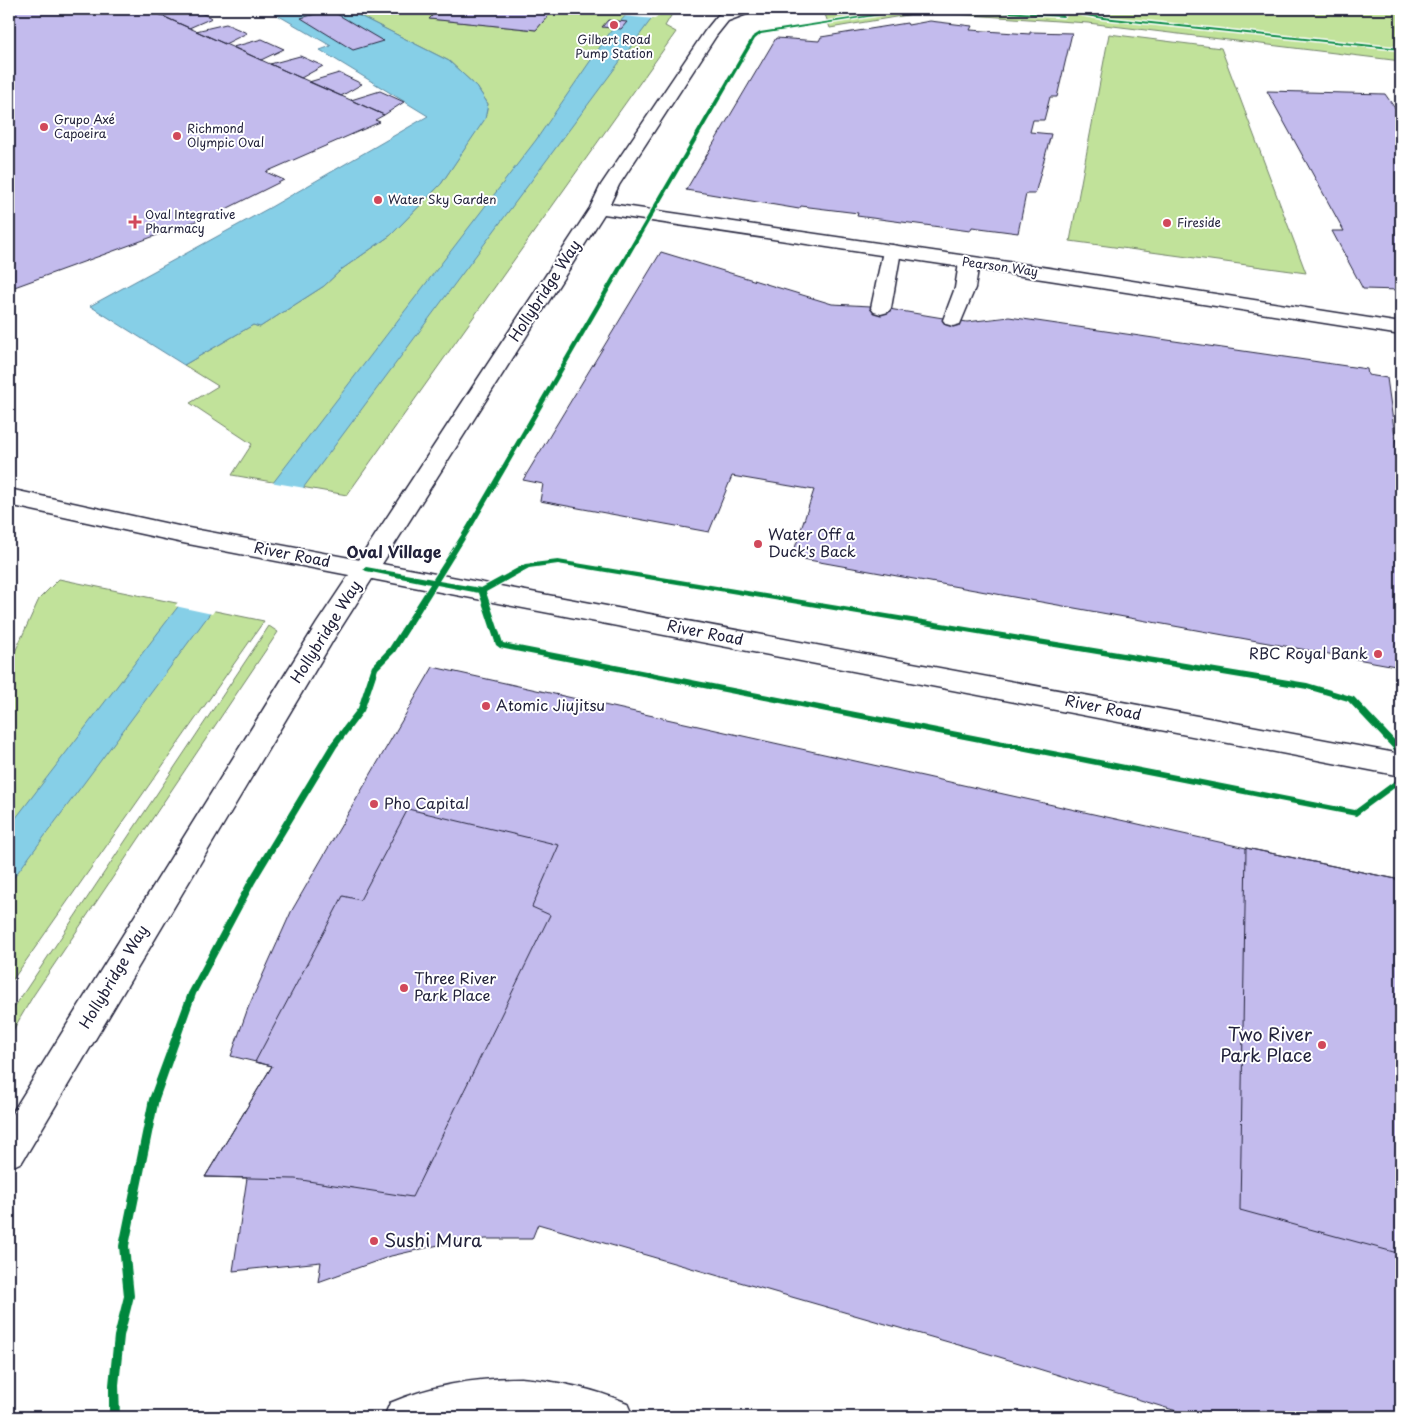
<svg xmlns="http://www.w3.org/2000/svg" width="1410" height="1426" font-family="'Playpen Sans',sans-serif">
<rect width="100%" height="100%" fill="#fff"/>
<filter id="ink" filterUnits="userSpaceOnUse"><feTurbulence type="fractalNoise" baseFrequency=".02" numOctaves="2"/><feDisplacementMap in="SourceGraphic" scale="10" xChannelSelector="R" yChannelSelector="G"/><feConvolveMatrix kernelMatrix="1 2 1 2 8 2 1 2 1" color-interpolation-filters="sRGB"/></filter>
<g filter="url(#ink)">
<path fill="#c1e29a" stroke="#72826a" d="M346,9H439L430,19L536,30L554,9H675L665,26L676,32L347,495L232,475L252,444L190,403L218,386L184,365L253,325L260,327L324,286L342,269L391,235L441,184L484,119L488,104L477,87L449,61Z
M823,9H1401V61L1088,23L925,12L830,28Z
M1109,34L1221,48L1306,273L1070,241Z
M59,579L264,621L9,985V665L39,599Z
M269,626L278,632L33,996L9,1037V1015Z"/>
<path fill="#86cfe7" stroke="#5e8aa2" d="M267,9H346L449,61L477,87L488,104L485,119L441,184L391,235L342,269L324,286L260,327L253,325L184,365L90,306L271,207L428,116L320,50L331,46Z
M632,9H663L650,21L9,884V827L536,140L611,31Z"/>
<path fill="#fff" d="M628,9H666L655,19L622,16Z
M270,482L305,488L212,614L175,606Z"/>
<path fill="#c3bbed" stroke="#22223b" d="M9,9H147L384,115L375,120L380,122L266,172L284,180L218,213L9,289Z
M192,9L212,18L189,28L162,16Z
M439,9H554L536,30L429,19Z
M330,10L383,41L353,50L301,18Z
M608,20L627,22L621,29L602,27Z
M930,21L972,26L970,30L1030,34V32L1072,33L1057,97H1050L1044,120H1033L1030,132L1051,134L1035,194H1026L1018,233L972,227L970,231L857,216L858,213L801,206L799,209L686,190L776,38L819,41L821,37L907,23L908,25Z
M226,24L247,33L225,44L196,31Z
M262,39L284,49L261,60L233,47Z
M300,56L323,66L301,78L270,64Z
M339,73L362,84L341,96L309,82Z
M380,91L404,102L384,115L351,100Z
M1267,91L1385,94L1401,117V290L1363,289L1332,231H1344Z
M661,252L832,304L871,306L967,322L1009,317L1367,369L1368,375L1387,378L1401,479V667L792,557L814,490L732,476L709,532L540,501L543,484L523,480Z
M433,667L1246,848L1401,880V1417H1196L983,1352L538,1224L532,1239H486L443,1244L391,1256L318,1282L321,1262L233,1271L247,1178L205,1177L272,1066L231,1056L248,1008L291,912Z
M408,809L559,845L532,907L550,915L412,1197L295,1179L205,1177L272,1066L255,1062L343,896L360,900Z
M1246,848L1401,880V1254L1240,1210Z"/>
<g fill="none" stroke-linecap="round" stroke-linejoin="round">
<g stroke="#22223b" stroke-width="3">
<path id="service" d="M892,245L899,247L901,251L891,308L888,312L881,314L874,312L871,308L883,251L885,247Z
M969,257L976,259L979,263L975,288L960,324L953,326L946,324L943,320L955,288L959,263L962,259Z"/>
</g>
<g stroke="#22223b" stroke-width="3">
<path id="minor" d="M735,9H754L752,12L728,21L716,36L619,185L610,204L1049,268L1401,323V335L1049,280L604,214L375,575L366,577L357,575L354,569L357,563L590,208L601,185L705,31L718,15Z
M521,1378C557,1381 594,1389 627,1403L633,1417H384L390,1403C432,1385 476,1378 521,1378Z"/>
</g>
<g stroke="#22223b" stroke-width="3">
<path id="tertiary" d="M9,489L183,527L1401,754V776L372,579L335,637L22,1162L9,1168V1118L317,623L349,575L183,543L9,505Z"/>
</g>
<use href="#service" fill="#fff" fill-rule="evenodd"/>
<use href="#minor" fill="#fff" fill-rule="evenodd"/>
<use href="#tertiary" fill="#fff" fill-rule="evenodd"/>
<g stroke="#fff" stroke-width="3">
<path id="cycleway" d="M909,9H917L761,34L755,39L473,526L439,581L481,588L525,564L558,560L1307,683L1354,697L1401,747V755L1398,754L1348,701L1307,689L558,564L529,568L486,592L503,643L1355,810L1401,776V783L1356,816L500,648L496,645L479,593L437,585L395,652L378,669L364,711L337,747L255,883L196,994L159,1099L129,1246L134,1296L124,1336L119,1385L120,1417H109V1385L114,1336L124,1296L119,1246L149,1099L188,993L249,879L331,743L358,708L372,666L389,648L430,584L366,571L363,569L366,567L433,579L467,526L752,37L760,32Z
M964,9H979L1063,15L1065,16L1063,17L966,10Z
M1050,9H1057L1103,17L1401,48V50L1103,19Z"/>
</g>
<use href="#cycleway" fill="#00873e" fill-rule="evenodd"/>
</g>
</g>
<g fill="#d1495b" stroke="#fff" stroke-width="2">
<circle cx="614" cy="25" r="5"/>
<circle cx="44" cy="127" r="5"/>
<circle cx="177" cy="136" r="5"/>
<circle cx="378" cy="200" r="5"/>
<path d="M132.5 214.5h5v5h5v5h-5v5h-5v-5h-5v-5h5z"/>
<circle cx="1167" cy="223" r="5"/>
<circle cx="758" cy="544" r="5"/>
<circle cx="1378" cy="654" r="5"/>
<circle cx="486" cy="706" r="5"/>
<circle cx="374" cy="804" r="5"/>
<circle cx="404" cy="988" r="5"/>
<circle cx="1322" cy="1045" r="5"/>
<circle cx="374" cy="1241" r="5"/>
</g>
<g text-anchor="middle" stroke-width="4" stroke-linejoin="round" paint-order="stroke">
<g font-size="12" fill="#22223b" stroke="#fff" text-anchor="start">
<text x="614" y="44" text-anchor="middle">Gilbert Road<tspan x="614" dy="14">Pump Station</tspan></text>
<text x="54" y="124">Grupo Axé<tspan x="54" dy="14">Capoeira</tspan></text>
<text x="187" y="133">Richmond<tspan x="187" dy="14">Olympic Oval</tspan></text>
<text x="388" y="204">Water Sky Garden</text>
<text x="145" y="219">Oval Integrative<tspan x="145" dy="14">Pharmacy</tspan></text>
<text x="1177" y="227">Fireside</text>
</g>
<g font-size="12" fill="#22223b" stroke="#fff">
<text transform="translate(1000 267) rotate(8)" y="4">Pearson Way</text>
</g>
<g font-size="15" fill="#22223b" stroke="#fff">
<text transform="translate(545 291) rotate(-57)" y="5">Hollybridge Way</text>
<text transform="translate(292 555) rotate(11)" y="5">River Road</text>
<text transform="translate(326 632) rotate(-58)" y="5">Hollybridge Way</text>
<text transform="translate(705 633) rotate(11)" y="5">River Road</text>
<text transform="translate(1103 708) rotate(11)" y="5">River Road</text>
<text transform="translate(114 977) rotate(-59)" y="5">Hollybridge Way</text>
</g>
<g font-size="15" fill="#22223b" stroke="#fff" text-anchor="start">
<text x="768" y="540">Water Off a<tspan x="768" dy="17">Duck's Back</tspan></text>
<text x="1368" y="659" text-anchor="end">RBC Royal Bank</text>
<text x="496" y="711">Atomic Jiujitsu</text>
<text x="384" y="809">Pho Capital</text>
<text x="414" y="984">Three River<tspan x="414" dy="17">Park Place</tspan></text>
</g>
<g font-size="16" font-weight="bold" fill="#22223b" stroke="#fff">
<text x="394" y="558">Oval Village</text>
</g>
<g font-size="18" fill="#22223b" stroke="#fff" text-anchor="end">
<text x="1312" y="1041">Two River<tspan x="1312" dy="21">Park Place</tspan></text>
<text x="384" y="1247" text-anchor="start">Sushi Mura</text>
</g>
</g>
<rect width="1410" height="1426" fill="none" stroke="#fff" stroke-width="30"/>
<rect x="15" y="15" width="1380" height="1396" fill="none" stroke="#22223b" stroke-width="2" filter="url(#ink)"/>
</svg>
